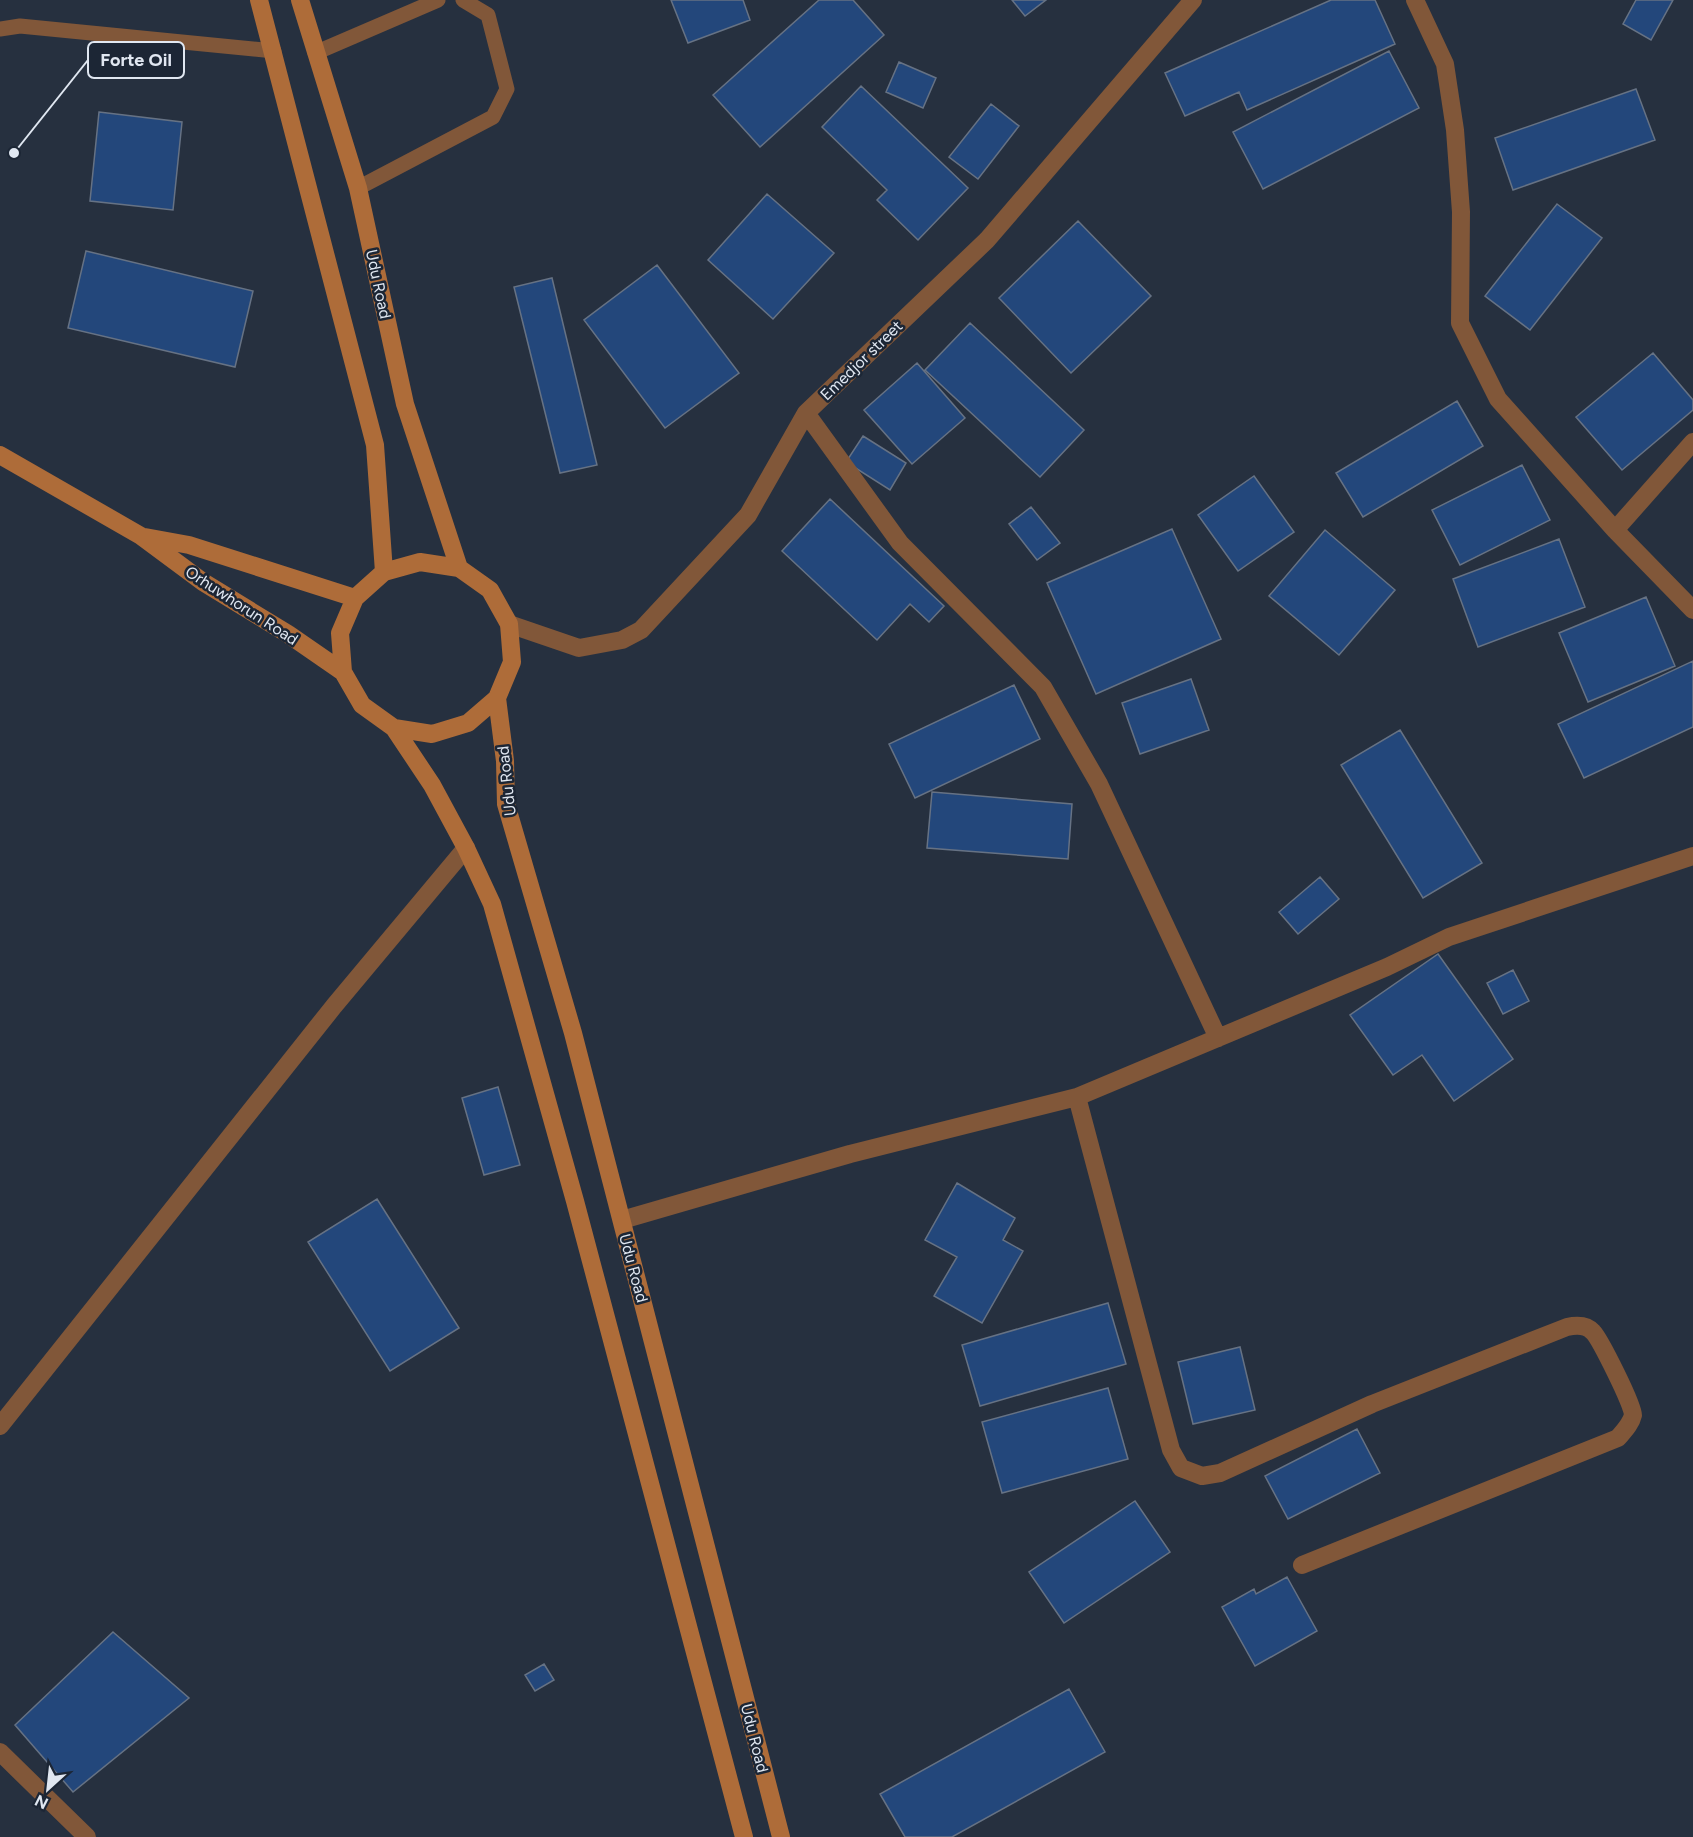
<svg xmlns="http://www.w3.org/2000/svg" width="1693" height="1837" font-family="Figtree,sans-serif">
<rect width="100%" height="100%" fill="#26303f"/>
<path fill="#23477b" stroke="#667284" stroke-width="1.5" d="M671,0H743L750,20L688,43Z
M819,0H853L884,35L760,147L713,95Z
M1012,0H1046L1025,16Z
M1331,0H1375L1395,44L1247,110L1239,92L1185,116L1165,73Z
M1636,0H1673L1651,40L1623,24Z
M1389,51L1419,108L1263,189L1233,132Z
M899,62L936,78L923,108L886,92Z
M861,86L968,188L918,240L877,200L887,190L822,127Z
M1636,89L1655,140L1513,190L1495,138Z
M991,104L1019,126L978,179L949,157Z
M99,112L182,122L173,210L90,201Z
M767,194L834,253L773,319L708,260Z
M1557,204L1602,238L1530,330L1485,296Z
M1078,221L1151,296L1071,373L999,298Z
M86,251L253,291L235,367L68,328Z
M657,265L739,373L665,428L584,320Z
M552,278L597,465L560,473L514,287Z
M970,323L1084,430L1040,477L925,370Z
M1653,353L1693,400V410L1622,470L1576,417Z
M917,363L965,418L912,464L864,410Z
M1457,401L1483,446L1363,517L1336,473Z
M863,436L906,463L890,490L846,462Z
M1522,465L1550,520L1460,565L1432,510Z
M1254,476L1294,532L1238,571L1198,515Z
M830,499L944,606L929,622L910,604L877,640L782,551Z
M1031,507L1060,543L1037,560L1009,524Z
M1172,529L1221,639L1096,694L1047,583Z
M1325,530L1395,590L1339,655L1269,596Z
M1559,539L1585,607L1478,647L1453,579Z
M1646,597L1675,666L1588,702L1559,633Z
M1693,661V727L1584,778L1558,724Z
M1191,679L1209,730L1140,754L1122,703Z
M1014,685L1040,739L915,798L889,744Z
M1400,730L1482,863L1423,898L1341,765Z
M932,792L1072,804L1068,859L927,848Z
M1320,877L1339,899L1298,934L1279,912Z
M1438,954L1513,1059L1454,1101L1422,1055L1393,1075L1350,1015Z
M1513,970L1529,1001L1503,1014L1487,983Z
M498,1087L520,1165L484,1175L462,1098Z
M957,1183L1015,1218L1003,1240L1023,1251L982,1323L934,1296L957,1257L925,1240Z
M377,1199L459,1328L390,1371L308,1242Z
M1108,1303L1126,1364L980,1406L962,1345Z
M1240,1347L1255,1410L1193,1424L1178,1362Z
M1108,1388L1128,1459L1002,1493L982,1422Z
M1357,1429L1380,1473L1288,1519L1265,1476Z
M1135,1501L1170,1552L1064,1623L1029,1572Z
M1287,1577L1317,1631L1255,1666L1222,1607L1254,1589L1256,1594Z
M113,1632L189,1698L73,1792L15,1725Z
M544,1664L554,1680L535,1691L525,1675Z
M1069,1689L1105,1752L952,1837H905L880,1794Z"/>
<g fill="none" stroke-linecap="round" stroke-linejoin="round">
<path stroke="#815739" stroke-width="15" d="M0,29L20,26L274,51
M315,53L438,0
M358,188L493,117L507,89L488,15L463,0"/>
<path stroke="#815739" stroke-width="18" d="M1415,0L1445,64L1455,130L1461,212L1460,323L1498,399L1615,530L1693,610
M806,413L900,543L1043,687L1099,784L1218,1038
M1615,530L1693,442
M509,624L579,648L622,640L641,630L748,515L806,413L987,240L1193,0
M1077,1097L1171,1450L1181,1468L1202,1476L1220,1473L1372,1404L1567,1327C1576,1325 1586,1324 1593,1332C1600,1339 1634,1407 1633,1415C1631,1424 1624,1431 1618,1438L1302,1565
M622,1220L850,1154L1077,1097L1387,967L1449,937L1693,856
M0,1426L334,1006L466,848
M0,1752L87,1837"/>
<path stroke="#ae6c39" stroke-width="18" d="M259,0L375,445L384,572
M300,0L358,188L405,404L459,568
M0,455L141,536L203,582L288,634L343,672
M145,537L189,545L355,598
M497,698L468,723L432,734L394,728L362,705L343,672L340,633L355,598L384,572L420,562L459,568L490,590L509,624L512,662L497,698L505,761L506,804L573,1033L781,1837
M394,728L432,785L466,848L492,904L575,1201L744,1837"/>
</g>
<g text-anchor="middle" stroke-width="5" stroke-linejoin="round" paint-order="stroke">
<g font-size="16" fill="#e0e7f1" stroke="#1c2635">
<text transform="translate(379 284) rotate(78)" y="6">Udu Road</text>
<text transform="translate(861 360) rotate(-44)" y="6">Emedjor street</text>
<text transform="translate(242 605) rotate(33)" y="6">Orhuwhorun Road</text>
<text transform="translate(506 781) rotate(-96)" y="6">Udu Road</text>
<text transform="translate(634 1268) rotate(75)" y="6">Udu Road</text>
<text transform="translate(755 1738) rotate(76)" y="6">Udu Road</text>
</g>
</g>
<path fill="none" stroke="#e0e7f1" stroke-width="2" d="M14 153L88 60"/>
<circle fill="#e0e7f1" stroke="#1c2635" stroke-width="2" cx="14" cy="153" r="6"/>
<rect fill="#1c2635" stroke="#e0e7f1" stroke-width="2" x="88" y="42" width="96" height="36" rx="6"/>
<g font-size="18" text-anchor="middle" font-weight="bold" fill="#e0e7f1">
<text x="136" y="66">Forte Oil</text>
</g>
<g transform="translate(48 1789) rotate(207)" stroke="#1c2635" stroke-width="4.5" paint-order="stroke">
<path d="M0-4.5L10 22L0 15L-10 22Z" fill="#e0e7f1"/>
<text y="-9" font-size="16" font-weight="bold" text-anchor="middle" fill="#e0e7f1">N</text>
</g>
</svg>
